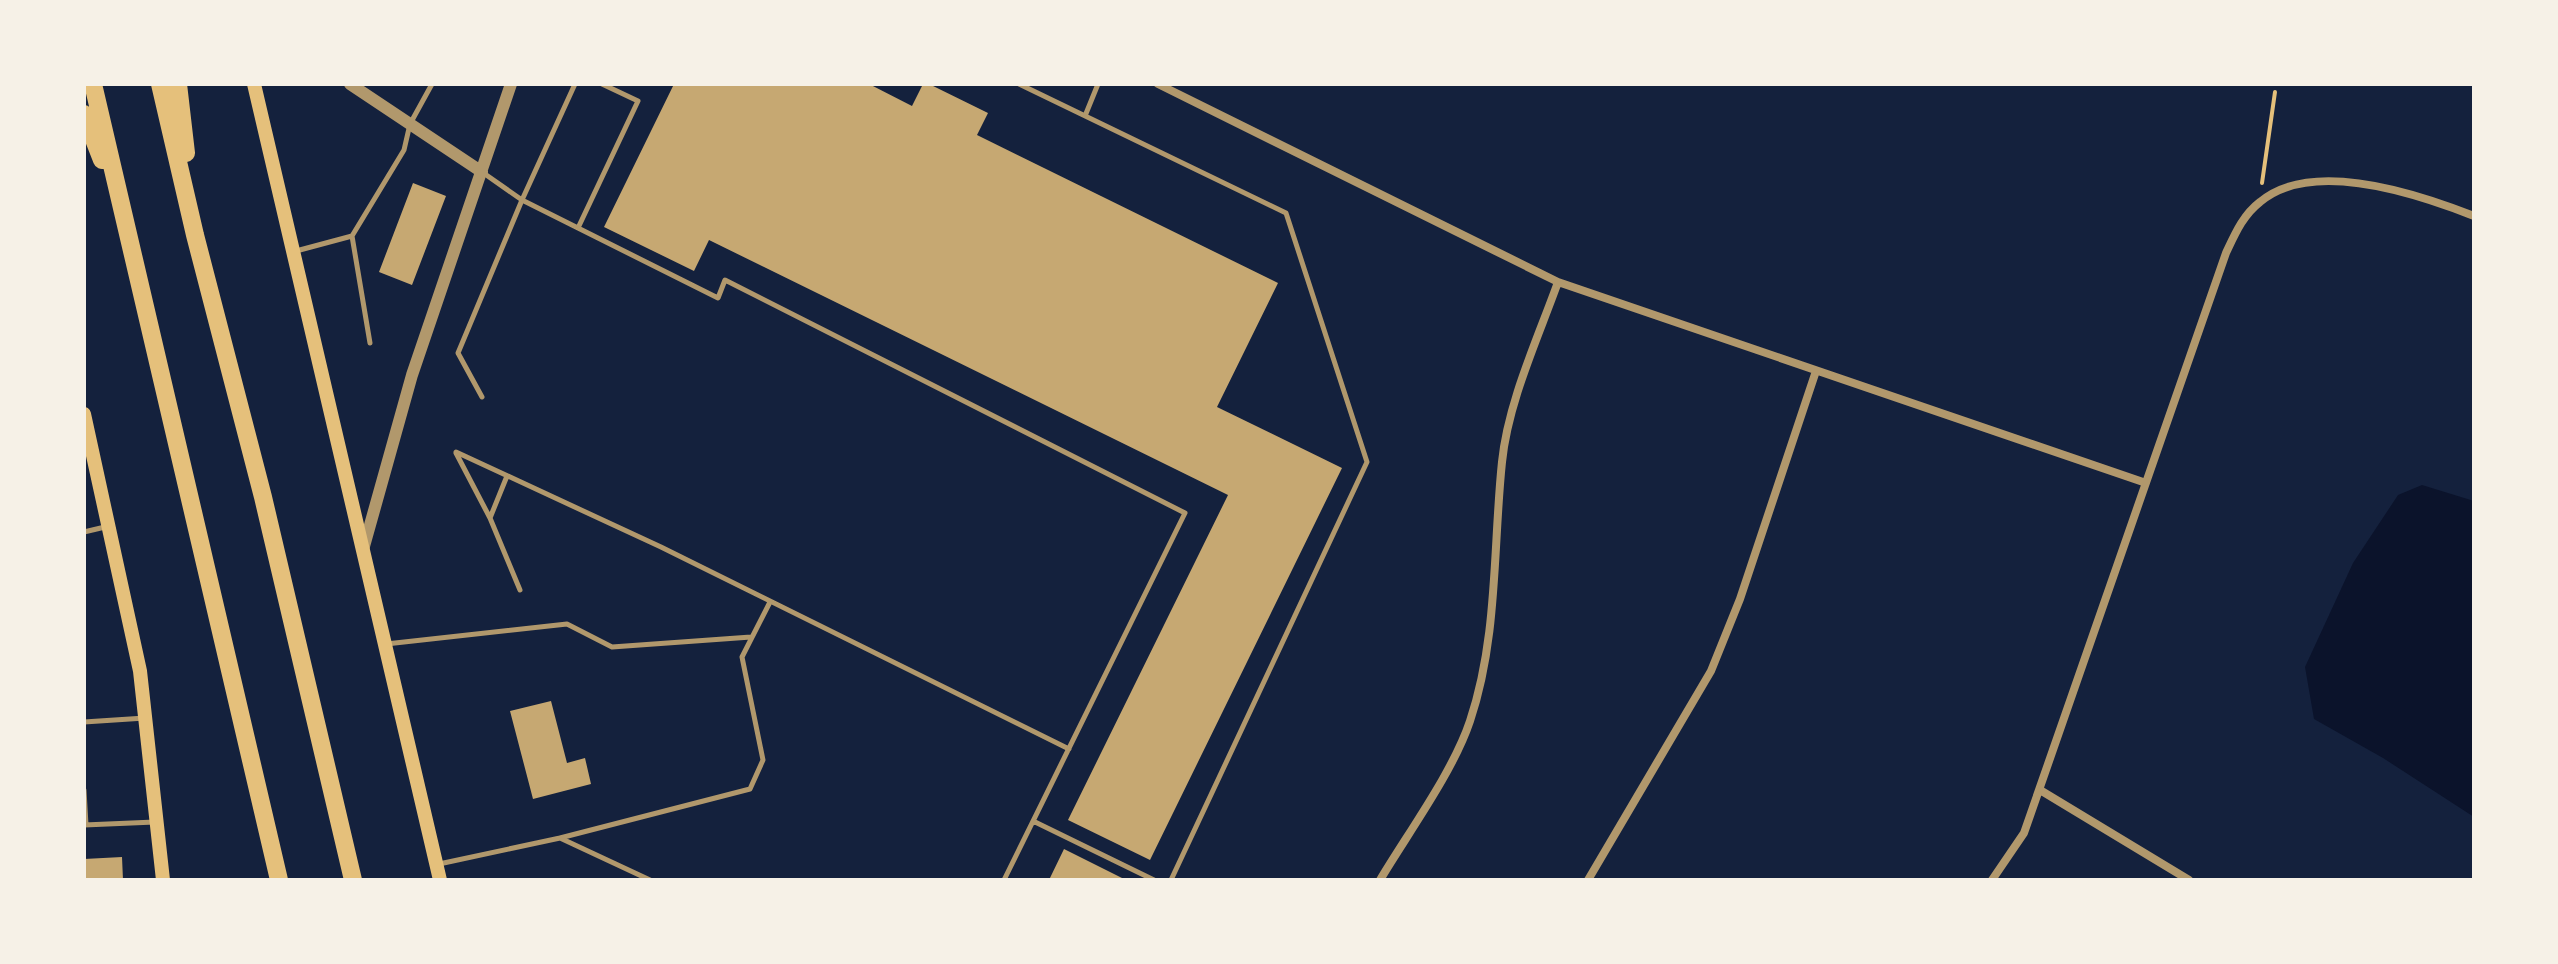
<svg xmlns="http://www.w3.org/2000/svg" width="2558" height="964" font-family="'Exo 2',sans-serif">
<rect width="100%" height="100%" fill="#14213d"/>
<path fill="#0b132b" d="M2422,485L2474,501V817L2383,758L2314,719L2305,667L2353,563L2398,495Z"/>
<path fill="#c6a872" d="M674,84H869L912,106L923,84H929L988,113L977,135L1278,283L1217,407L1342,468L1150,860L1068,820L1228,495L709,240L694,271L604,227Z
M413,183L446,196L412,285L379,272Z
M551,701L567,763L585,758L591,784L533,799L510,711Z
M1064,849L1126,880H1049Z
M122,857L123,880H84V859Z"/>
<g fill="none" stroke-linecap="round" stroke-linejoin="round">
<path stroke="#e5c07b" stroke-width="4" d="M2262,183L2275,92"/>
<path stroke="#b1986c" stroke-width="5" d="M1019,84L1286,213L1367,462L1171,880
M1085,116L1098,84
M482,172L522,200L718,298L725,280L1185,513L1004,880
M578,228L638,101L602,84
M352,236L370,343
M296,251L352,236L404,150L410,124L432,84
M482,397L458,353L522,200L575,84
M456,452L661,547L1069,749
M456,453L490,518
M507,476L490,518L520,590
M84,532L105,527
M386,644L567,624L612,647L751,637
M84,722L145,718
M84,790L86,825
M1033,821L1154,880
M84,825L155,822
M560,838L750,789L763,760L742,657L770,602
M439,864L560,838L650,880"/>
<path stroke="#b1986c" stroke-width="8" d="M1158,84L1558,282L2146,483
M2040,790L2189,880
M1380,880C1408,833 1453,772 1470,721C1498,638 1493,548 1502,462C1508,402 1538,338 1558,282
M1588,880L1711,671L1740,599L1816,371
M1992,880L2024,833L2226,253C2235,234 2243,215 2260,202C2312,158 2418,194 2474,216"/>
<path stroke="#b1986c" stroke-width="12" d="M350,84L482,172
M363,550L412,375L511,84"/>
<path stroke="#e5c07b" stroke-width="14" d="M254,84L440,880
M84,414L140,671L163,880"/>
<path stroke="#e5c07b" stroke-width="18" d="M93,84L279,880
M160,84L195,235L263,497L353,880
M178,84L186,153
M84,114L102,160"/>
</g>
<rect width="2558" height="964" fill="none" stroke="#f6f1e7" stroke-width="172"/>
</svg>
